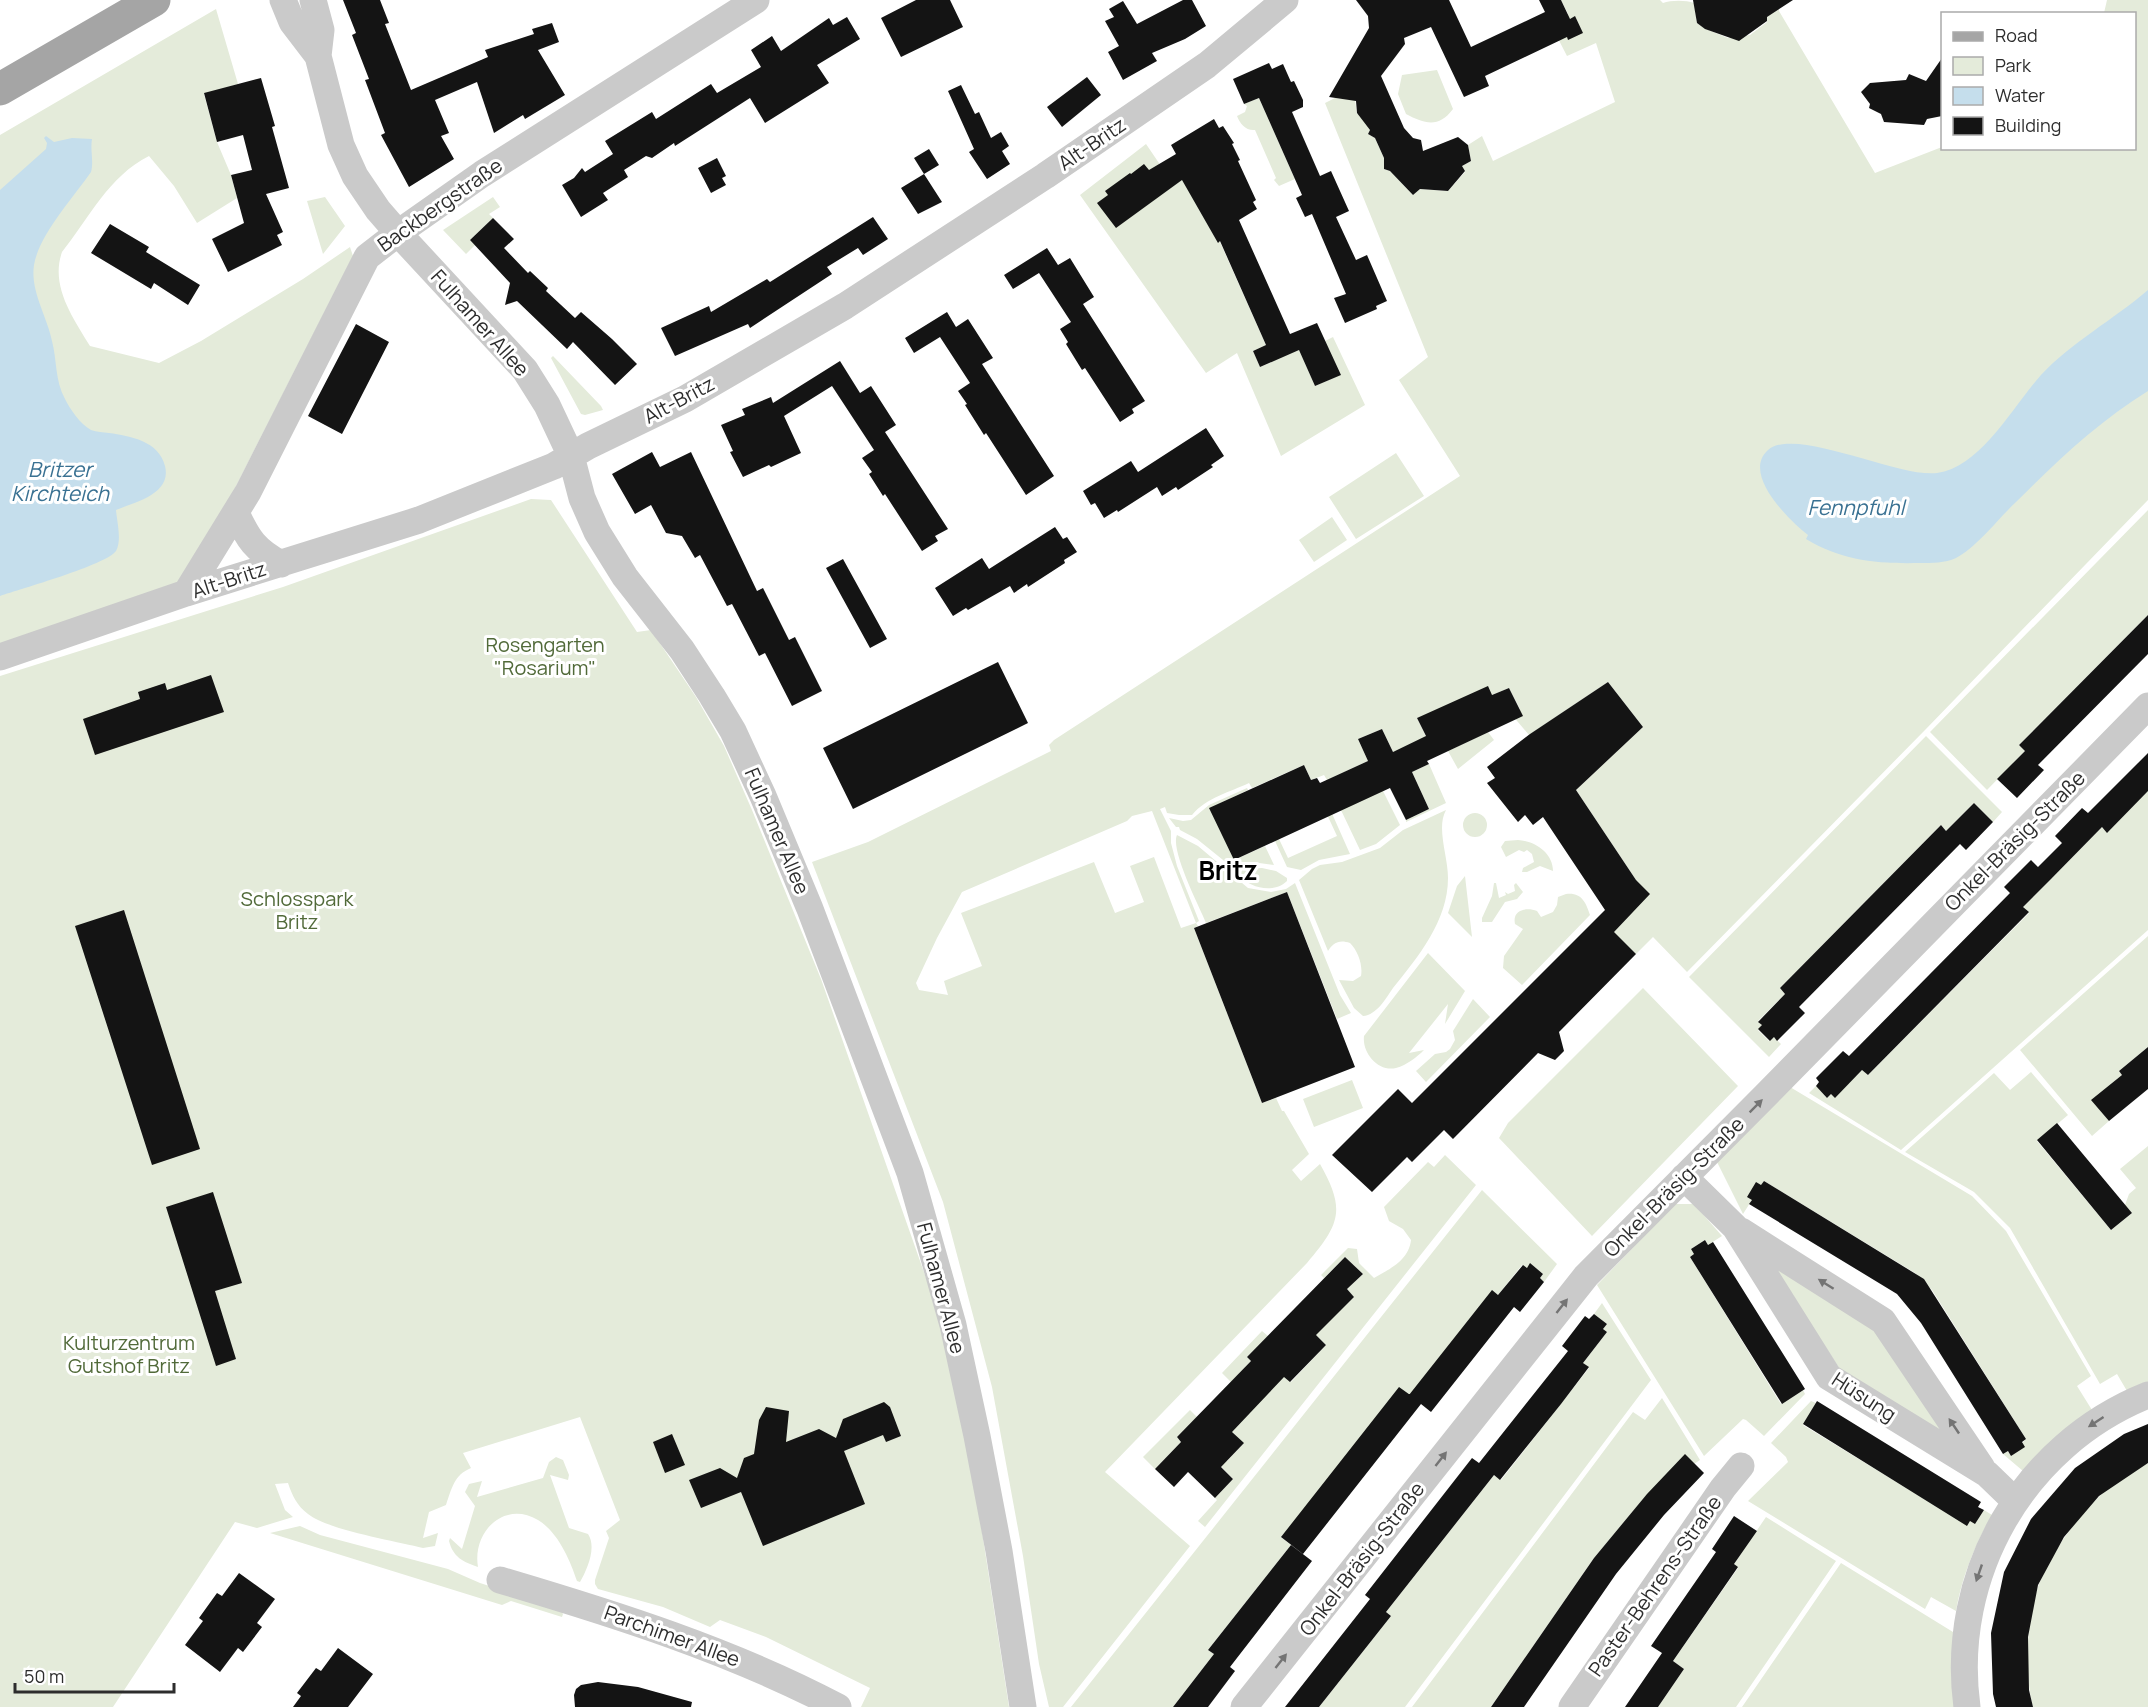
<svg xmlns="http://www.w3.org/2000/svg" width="2148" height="1707" font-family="Manrope,sans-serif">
<rect width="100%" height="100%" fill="#fff"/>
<path fill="#e4ebda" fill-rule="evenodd" d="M1561,0H1660L1663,3C1671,0 1686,0 1694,3L1697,23L1706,29L1728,38L1750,35L1767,22V17L1779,0V11L1875,173L1942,147V148H2134V14L2104,13L2107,0H2148V500L1925,730L1687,972L1653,937L1636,954L1613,932L1636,880L1576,790L1643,727L1608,682L1529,735L1512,715L1520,709L1509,688L1492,695L1417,718L1428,741L1393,752L1382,729L1358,739L1368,761L1327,780L1324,775L1311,780L1304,765L1252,788L1249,783C1230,792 1206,798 1192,815H1179L1167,813L1165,807L1160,809L1171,831V843L1177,866L1199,921L1196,923L1198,926L1194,928L1262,1103L1276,1098L1282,1111H1284L1309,1154L1292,1170L1301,1181L1320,1164C1346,1210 1340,1224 1307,1263L1105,1472L1190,1546L1063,1707H1049L1039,1664L1023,1556L992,1387L943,1202L812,862L868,842L1051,751L1049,745L1054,740L1460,476L1399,380L1428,357L1325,103L1335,98L1355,100L1357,114H1362L1370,130L1368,134L1375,138L1384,158V169L1390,171L1413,195L1420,189L1448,191L1465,172L1462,166L1471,161L1468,145L1482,136L1493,161L1615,102L1596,43L1567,56L1550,23L1568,14ZM1152,811L1196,923L1181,928L1154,857L1130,866L1144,902L1115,913L1094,862L961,913L982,966L944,981L948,995L919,990L916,983L937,938L962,892L1127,821L1132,816Z
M216,9L238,84L204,94L217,142L231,175L237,198L197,223L174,186L149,156C109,176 89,218 62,252C50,286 73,318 90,346L159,363L201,341L303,279L350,247L353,256L230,498L182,581L0,644V135Z
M1437,70L1453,109C1439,128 1425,124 1406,114L1398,94L1402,75Z
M1259,98L1295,179L1279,186L1274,180L1276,178L1255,130C1246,131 1240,124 1237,116L1245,112L1247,106L1244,104Z
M1146,144L1161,166L1171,158L1222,240L1220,242L1266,345L1253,351L1260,367L1272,362L1269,357L1297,345L1315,386L1340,375L1325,341L1333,337L1365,405L1281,456L1237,353L1206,373L1080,195Z
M325,197L345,226L323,254L307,201Z
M493,197L500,207L489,214L493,218L470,240L475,245L466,254L443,230Z
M553,356L601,406L603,410L585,415L581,414L551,358Z
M1396,453L1424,496L1356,539L1329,497Z
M531,499L551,500L637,632L651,630L696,697L724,746L752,810L821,979L939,1315L971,1460L1009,1707H861L870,1688L766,1637L720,1620L710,1627L663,1607L598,1589L595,1584V1580L609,1538L606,1531L620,1520L580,1417L463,1453L471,1468C454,1475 452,1488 446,1505L429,1512L423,1538L438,1533L435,1546L423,1548C395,1541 328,1530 308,1514C297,1506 292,1495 288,1483L275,1484L285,1510L293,1517L257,1528L235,1522L113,1707H0V676L283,587Z
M2148,510V615L2019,745L2025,751L1987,790L1930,732Z
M1332,517L1347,540L1314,562L1299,540Z
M1488,732L1494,740L1458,769L1448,751Z
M1926,736L2002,812L1993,822L1974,803L1946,831L1941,825L1780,988L1785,994L1758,1021L1762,1025L1758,1030L1769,1041L1774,1037L1781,1044L1769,1057L1689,977Z
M1429,764L1446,803L1406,822V820L1429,809L1412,772Z
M1330,787L1383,791L1400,825L1376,844L1360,850Z
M1247,788L1248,790L1210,808L1234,860L1265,846L1274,865L1259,863L1228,864L1197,839L1180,830L1179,827H1176L1169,818L1183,821L1191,820L1209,805Z
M1322,791L1350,854L1319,860L1301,870L1287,867L1275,841L1279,839L1288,858L1337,836L1317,793Z
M2148,791V930L1901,1150L1809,1093L1816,1086L1827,1098L1831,1094L1835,1097L1862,1070L1868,1075L2029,913L2023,907L2102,827L2107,832Z
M1446,810C1436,828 1448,856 1448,878C1448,921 1418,957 1393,988C1386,998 1377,1015 1363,1016L1354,1008L1339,980L1353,981L1361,976C1363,965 1358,951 1350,943C1339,939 1333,943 1328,951L1299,880L1312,869L1320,865L1342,862L1380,848L1403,830Z
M1463 825a12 12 0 1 1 24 0a12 12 0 1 1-24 0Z
M1177,835L1198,846L1248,888L1271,892L1286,889L1295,883L1340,995L1351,1013L1337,1019L1287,892L1206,923C1199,906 1170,850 1177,835Z
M1518,840C1535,841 1553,853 1553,871L1540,866L1527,872H1522L1523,868L1534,862L1532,854L1527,850L1524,852L1519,850L1506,857L1501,847L1505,841Z
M1262,868L1276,871L1287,878V881C1274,894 1249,888 1239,875L1243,869Z
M1465,876L1472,937L1448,913L1457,886Z
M1494,883H1496L1499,898L1506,895L1505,892L1508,894L1515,891L1514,885L1516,883L1523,892L1517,899L1505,902L1492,922H1482V918L1492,896Z
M1566,894C1581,892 1586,902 1590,915L1522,985L1503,968L1504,956L1523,929L1515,924C1512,910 1526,907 1537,911L1541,917L1553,912L1557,905L1558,897Z
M2148,936V1047L2119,1071L2122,1075L2092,1100L2109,1121L2092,1136L2020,1050Z
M1428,953L1465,991L1445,1024L1448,1004L1409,1053L1424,1050C1417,1057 1407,1065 1396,1068C1378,1072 1362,1053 1364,1036Z
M1643,988L1738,1086L1592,1236L1499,1138L1508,1123Z
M1473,999L1490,1017L1426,1082L1416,1071L1435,1054L1446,1052L1450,1049L1455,1040L1453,1031Z
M2031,1072L2068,1115L2037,1141L2111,1230L2132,1213L2125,1205L2129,1194L2136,1188L2120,1169L2148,1146V1382L2127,1391L2117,1374L2100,1384L2010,1228L1974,1192L1905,1152L1994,1073L2010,1090Z
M1352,1080L1363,1108L1314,1127L1303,1099Z
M1790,1087L1972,1196L2006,1231L2091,1376L2077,1386L2092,1410L2055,1438L2023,1471L2003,1454L2008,1451L2011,1456L2026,1439L1944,1309L1932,1290L1915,1273L1764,1181L1743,1214L1717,1162Z
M1445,1155L1476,1185L1205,1527L1198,1521L1217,1500L1215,1498L1233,1479L1214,1459L1227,1461L1243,1444L1230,1430L1283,1375L1291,1382L1326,1345L1315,1334L1354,1297L1347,1289L1363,1274L1345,1257L1324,1278L1321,1275L1348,1248L1357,1249L1359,1263L1374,1278C1390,1269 1409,1260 1411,1240L1403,1229L1389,1221L1384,1207L1428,1162L1434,1167Z
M1482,1190L1557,1264L1544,1282L1540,1278L1543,1274L1531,1264L1527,1268L1522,1265L1498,1295L1492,1291L1410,1395L1281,1537L1291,1545L1208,1650L1214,1654L1173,1707H1071Z
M1675,1204H1694L1722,1236L1708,1245L1705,1240L1691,1249L1694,1254L1690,1257L1781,1404L1803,1390L1805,1394L1764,1436L1746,1420L1743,1419L1704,1456L1597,1285Z
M1779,1265L1871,1322L1943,1427L1938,1432L1843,1374L1775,1270Z
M1602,1303L1651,1380L1405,1707H1319L1391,1616L1386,1612L1494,1475L1501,1480L1589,1368L1583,1363L1607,1332L1603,1329L1607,1324L1594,1314Z
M1262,1331L1268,1336L1247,1357L1251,1361L1231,1382L1222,1373Z
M1662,1398L1700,1460L1694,1464L1685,1455L1644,1498L1594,1558L1491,1707H1412L1633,1412L1645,1420Z
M1811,1401L1816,1403L1803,1425L1967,1525L1970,1521L1975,1523L1984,1510L1992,1515C1975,1545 1962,1576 1956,1611L1931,1597L1925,1609L1748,1501L1788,1462L1786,1457L1771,1443Z
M1190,1410L1197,1417L1177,1437L1181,1442L1155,1469L1143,1457Z
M556,1457L563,1460L569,1475L568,1480L550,1475L569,1528L588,1534C597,1547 587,1570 580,1582L577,1581C570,1560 558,1532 538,1520C504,1500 472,1532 478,1567C463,1562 453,1557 449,1541L450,1538L462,1549L475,1506L465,1492L469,1484L482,1481L477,1497L543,1478L549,1462Z
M2148,1463V1707H2033C2024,1674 2026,1616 2039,1584C2056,1540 2103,1481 2148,1463Z
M1766,1517L1836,1561L1736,1707H1658L1684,1669L1673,1661L1738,1568L1734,1564Z
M300,1526L320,1535L448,1569L480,1583L560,1609L563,1614L562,1617L511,1601L502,1605L270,1533Z
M1841,1563L1953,1632L1952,1657L1956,1707H1742Z"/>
<path fill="#c5deec" d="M46,136L54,142L72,138L92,139C90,151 94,161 91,172C73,198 39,235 34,265C30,291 47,316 52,341C57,360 55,381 65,399C70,409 80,424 91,430C97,432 103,432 109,433C130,436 159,441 165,466C172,494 135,502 116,510C117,522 122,540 116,551C106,565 20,589 0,596V190L46,149L47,143L44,138Z
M2148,290V391C2099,421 2056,462 2016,502C1998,519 1977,547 1956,558C1945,563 1932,563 1920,563C1879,564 1842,561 1806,539L1808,535C1790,521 1741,474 1768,450C1796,426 1898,478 1937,473C1981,467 2013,406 2041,375C2072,342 2113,320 2148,290Z"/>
<path fill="#141414" d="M343,0H380L389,23L385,24L411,90L488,57L485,50L534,34L532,29L552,23L559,42L538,50L565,95L525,119L523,115L494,133L477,82L435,100L449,133L441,136L454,159L409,187L381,135L385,133L365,80L369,79L352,35L356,33Z
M916,0H950L963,27L901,57L881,18Z
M1183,0H1192L1206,26L1185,39L1152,53L1157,61L1123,80L1108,52L1119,46L1105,21L1114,17L1109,9L1123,1L1137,24Z
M1356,0H1449L1471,47L1545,12L1539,0H1561L1570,19L1575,16L1583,33L1568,40L1567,37L1485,76L1489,86L1464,97L1431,27L1404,38L1405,44L1381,76L1404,128L1413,138L1421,140L1423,151L1458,137L1468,145L1471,161L1462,166L1465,171L1448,191L1420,189L1413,195L1390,171L1384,169V158L1375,138L1368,134L1370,130L1357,113L1356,101L1329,97L1369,28L1368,16Z
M1693,0H1793L1767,17V21L1739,41L1705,29L1697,23Z
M847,17L860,39L817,65L829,83L765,123L750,98L675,146L674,143L652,158L646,156L624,170L628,177L603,193L608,200L581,217L562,185L574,178L582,168L585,172L613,154L605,141L652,112L656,119L711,84L717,93L761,67L751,50L772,36L781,51L829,18L833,25Z
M1942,58V116L1927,119L1924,125L1884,122L1881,114L1869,108L1870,104L1861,92L1870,83L1906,80L1909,74L1926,81Z
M1269,63L1272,69L1283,64L1291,82L1294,81L1303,100V107L1292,112L1320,176L1331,171L1349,211L1336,217L1356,260L1367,255L1387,301L1376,306L1377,309L1345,323L1334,298L1346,294L1312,214L1305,217L1296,198L1302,195L1259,98L1244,104L1233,79Z
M1087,77L1101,95L1062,127L1047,107Z
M261,78L275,126L272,127L289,188L266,194L283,232L277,235L282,245L228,272L212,239L244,223L231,175L252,170L243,135L217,142L204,93Z
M961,85L975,114L979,112L991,138L1001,132L1009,146L1002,151L1010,164L987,179L969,152L974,149L948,91Z
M1214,119L1219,128L1223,126L1234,143L1232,144L1240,160L1238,161L1256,200L1253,202L1257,209L1239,220L1290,334L1317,323L1341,375L1315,386L1299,350L1260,367L1253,351L1266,345L1220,241L1218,243L1182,180L1116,228L1097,203L1108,195L1105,191L1130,173L1131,174L1144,164L1149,170L1176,154L1171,145Z
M929,149L939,165L924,174L914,158Z
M717,158L726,176L722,178L726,185L711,193L698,168Z
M924,174L942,202L918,214L901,188Z
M873,217L888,239L863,255L858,248L827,267L832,274L750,328L748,324L675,356L661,328L709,306L711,312L767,279L770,282Z
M493,218L514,239L504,248L528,273L530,271L548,288L546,291L575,318L581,312L612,339L637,364L615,385L573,342L567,349L517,301L505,305L510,283L470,240Z
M110,224L149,247L146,252L200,285L188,305L154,283L151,289L91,253Z
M1047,248L1058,265L1070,258L1094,297L1083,304L1145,401L1132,409L1134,413L1120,422L1085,368L1082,370L1066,344L1068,342L1060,329L1071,322L1039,273L1013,289L1004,275Z
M947,312L956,327L968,319L993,358L982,364L1054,476L1026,495L986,433L984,435L965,405L967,404L958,391L970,383L940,337L914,353L905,338Z
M356,324L389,342L342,434L308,416Z
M840,361L860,393L871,386L896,425L885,432L948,529L935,536L938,541L922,551L885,494L883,496L869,474L872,472L862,458L874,450L832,386L784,416L801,453L771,467L769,465L743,477L730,452L733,451L721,425L745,415L742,409L771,397L773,403Z
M1206,428L1224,456L1211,465L1213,467L1178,490L1176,487L1162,496L1157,487L1118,512L1117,510L1104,518L1095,503L1091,505L1083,491L1131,461L1138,472Z
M652,452L660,467L691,452L757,591L763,588L789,640L795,637L822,691L792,706L765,653L759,656L732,604L727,606L700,555L695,558L682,536L666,533L651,505L635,514L612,474Z
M1055,527L1063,539L1067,537L1077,552L1064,560L1065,563L1028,587L1027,584L1014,593L1010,586L968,610L966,608L953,616L935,588L982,558L989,569Z
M843,559L887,639L870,648L826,568Z
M2148,615V654L2038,765L2044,770L2017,798L1997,779L2025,751L2019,745Z
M998,662L1028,723L853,809L823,748Z
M211,675L224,712L95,755L83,719L140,699L138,692L165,683L167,690Z
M1608,682L1643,727L1576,790L1636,880L1650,894L1614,932L1636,954L1559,1032L1564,1051L1555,1060L1538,1053L1453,1139L1444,1130L1412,1162L1407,1157L1372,1192L1332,1155L1398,1089L1412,1103L1605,910L1543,817L1533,825L1525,815L1518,822L1487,783L1495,778L1487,767L1530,734Z
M1488,686L1492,695L1509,688L1523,716L1427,761L1429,764L1412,772L1429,809L1406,820L1390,788L1234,860L1209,808L1304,765L1311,780L1317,778L1320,783L1368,761L1358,739L1382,729L1393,752L1426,736L1417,718Z
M2148,753V791L2107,833L2102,827L2051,879L2023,907L2029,912L1868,1075L1862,1070L1835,1098L1831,1094L1827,1098L1816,1086L1819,1082L1816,1078L1843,1051L1849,1056L2010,893L2004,887L2031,860L2038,867L2062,843L2055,836L2082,808L2088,813Z
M1974,803L1993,822L1966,850L1960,844L1799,1007L1805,1013L1777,1041L1774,1037L1770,1041L1758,1029L1762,1025L1758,1022L1785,994L1780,988L1941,825L1946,831Z
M1287,892L1355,1067L1262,1103L1194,928Z
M124,910L200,1149L152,1165L75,926Z
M2148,1047V1089L2109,1121L2091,1100L2122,1075L2119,1071Z
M2057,1123L2132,1213L2111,1230L2037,1140Z
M1764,1181L1924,1279L2026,1439L2022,1442L2025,1447L2011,1456L2008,1451L2003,1454L1921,1323L1897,1294L1749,1204L1752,1200L1747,1197L1756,1182L1761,1185Z
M213,1192L242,1283L215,1291L236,1359L216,1366L166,1207Z
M1705,1240L1708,1245L1713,1242L1805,1389L1782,1404L1690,1257L1694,1254L1691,1249Z
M1345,1257L1363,1274L1347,1289L1354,1297L1316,1335L1326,1345L1290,1382L1284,1377L1232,1432L1244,1443L1221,1467L1233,1479L1215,1498L1188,1472L1174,1487L1155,1469L1181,1442L1177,1437L1251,1361L1247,1357Z
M1530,1263L1543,1274L1540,1278L1544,1282L1520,1312L1514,1307L1431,1412L1421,1404L1303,1554L1281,1537L1399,1387L1413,1397L1409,1395L1492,1290L1498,1295L1523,1265L1527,1268Z
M1594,1314L1607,1324L1603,1329L1607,1332L1583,1363L1589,1367L1561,1404L1500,1480L1494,1475L1386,1612L1391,1616L1319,1707H1285L1370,1599L1365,1595L1472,1458L1479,1463L1568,1351L1562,1346L1585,1316L1589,1319Z
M1817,1401L1981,1502L1978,1507L1984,1510L1975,1524L1970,1521L1967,1526L1803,1424Z
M884,1402L890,1407L901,1436L886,1442L883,1435L844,1451L865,1504L763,1546L741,1492L701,1508L689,1480L720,1468L737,1478L744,1458L754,1454L759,1420L766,1407L789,1411L786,1442L819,1429L836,1438L843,1419Z
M2148,1424V1463L2099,1496L2064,1537L2038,1585L2028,1637L2029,1690L2033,1707H1996L1993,1694L1991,1633L2004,1572L2031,1519L2075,1468L2124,1434Z
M672,1434L685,1465L665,1473L653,1442Z
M1685,1454L1704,1473L1664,1515L1616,1574L1524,1707H1491L1594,1558L1647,1494Z
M1734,1516L1757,1531L1734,1564L1738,1567L1673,1661L1684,1669L1658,1707H1625L1662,1653L1651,1646L1716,1552L1712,1549Z
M1291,1545L1312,1561L1230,1667L1235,1671L1208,1707H1173L1214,1654L1208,1650Z
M239,1573L275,1599L257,1623L262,1627L243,1652L238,1648L220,1672L185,1645L203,1621L199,1618L217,1593L222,1596Z
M338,1648L373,1674L348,1707H293L301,1696L297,1693L316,1668L321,1671Z
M598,1682L638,1687L692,1702L691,1707H575L574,1695L576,1689L581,1685Z"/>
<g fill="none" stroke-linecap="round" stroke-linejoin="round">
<path stroke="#cacaca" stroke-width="27" d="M283,0L292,22L318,56
M313,0L321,30L318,56L341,145L355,176L378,210L398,233L525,370L547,405L571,456L582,498L597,532L625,577L682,650L712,696L733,731L763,796L810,909L910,1173L953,1325L977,1436L999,1551L1023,1707
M236,513C248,539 255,550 281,564
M186,593L248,492L367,257L398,233L482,174L756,0
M0,657L186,593L419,520L554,466L588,446L685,399L845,306L1045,176L1207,65L1285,0
M1684,1177L1735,1227L1829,1377L1987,1474L2015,1501
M1741,1231L1883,1321L1982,1468
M500,1580C615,1614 732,1651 838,1707
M1244,1707L1586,1276L1765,1096L2148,706
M1572,1707L1723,1488L1741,1466
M1967,1707C1949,1575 2023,1445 2148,1395"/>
<path stroke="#a5a5a5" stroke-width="33" d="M0,89L154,0"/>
</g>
<defs><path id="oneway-solid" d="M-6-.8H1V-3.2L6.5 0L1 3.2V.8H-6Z" transform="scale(1.5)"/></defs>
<g fill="#747474">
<use href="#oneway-solid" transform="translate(1756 1106) rotate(-45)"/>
<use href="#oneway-solid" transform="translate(1826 1284) rotate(-148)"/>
<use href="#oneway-solid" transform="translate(1562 1306) rotate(-52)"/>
<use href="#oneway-solid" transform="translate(2096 1422) rotate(147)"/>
<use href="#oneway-solid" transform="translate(1954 1426) rotate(-124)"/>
<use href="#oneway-solid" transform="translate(1441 1459) rotate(-52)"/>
<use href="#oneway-solid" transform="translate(1979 1573) rotate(109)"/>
<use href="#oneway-solid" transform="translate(1281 1661) rotate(-52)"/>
</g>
<g text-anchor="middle" stroke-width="6" stroke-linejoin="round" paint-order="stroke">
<g font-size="20" fill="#2d2d2d" stroke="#fff">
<text transform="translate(1092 144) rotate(-34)" y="7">Alt-Britz</text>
<text transform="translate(440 205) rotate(-35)" y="7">Backbergstraße</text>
<text transform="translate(480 323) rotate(48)" y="7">Fulhamer Allee</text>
<text transform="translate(679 400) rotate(-28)" y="7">Alt-Britz</text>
<text transform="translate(229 580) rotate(-18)" y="7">Alt-Britz</text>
<text transform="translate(777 831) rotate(67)" y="7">Fulhamer Allee</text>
<text transform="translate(2015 841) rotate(-45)" y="7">Onkel-Bräsig-Straße</text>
<text transform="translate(1674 1187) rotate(-45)" y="7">Onkel-Bräsig-Straße</text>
<text transform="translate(941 1288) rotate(75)" y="7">Fulhamer Allee</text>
<text transform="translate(1864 1397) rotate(33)" y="7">Hüsung</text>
<text transform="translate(1362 1559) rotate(-52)" y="7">Onkel-Bräsig-Straße</text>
<text transform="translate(1655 1586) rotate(-55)" y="7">Paster-Behrens-Straße</text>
<text transform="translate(672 1636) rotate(20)" y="7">Parchimer Allee</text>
</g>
<g font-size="20" fill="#516a39" stroke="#fff">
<text x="545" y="652">Rosengarten<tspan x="545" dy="23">"Rosarium"</tspan></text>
<text x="297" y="906">Schlosspark<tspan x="297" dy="23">Britz</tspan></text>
<text x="129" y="1350">Kulturzentrum<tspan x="129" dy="23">Gutshof Britz</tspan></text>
</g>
<g font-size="21" font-style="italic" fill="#397192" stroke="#fff">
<text x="60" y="477">Britzer<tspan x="60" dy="24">Kirchteich</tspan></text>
<text x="1856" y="515">Fennpfuhl</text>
</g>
<g font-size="26" font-weight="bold" fill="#000" stroke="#fff">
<text x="1228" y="880">Britz</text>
</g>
</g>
<rect x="1941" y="12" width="195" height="138" fill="#ffffff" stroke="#ababab" stroke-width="1.5"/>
<rect x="1953" y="32" width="30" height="9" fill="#a5a5a5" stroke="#ababab" stroke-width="1.5"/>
<text x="1995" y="42" font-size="18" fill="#2d2d2d">Road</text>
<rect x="1953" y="57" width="30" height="18" fill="#e4ebda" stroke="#ababab" stroke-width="1.5"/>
<text x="1995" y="72" font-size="18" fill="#2d2d2d">Park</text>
<rect x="1953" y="87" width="30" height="18" fill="#c5deec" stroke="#ababab" stroke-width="1.5"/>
<text x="1995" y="102" font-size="18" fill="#2d2d2d">Water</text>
<rect x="1953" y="117" width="30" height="18" fill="#141414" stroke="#ababab" stroke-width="1.5"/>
<text x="1995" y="132" font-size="18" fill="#2d2d2d">Building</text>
<path d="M15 1683v9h159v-9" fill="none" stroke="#2d2d2d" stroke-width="3"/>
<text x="24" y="1683" font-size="18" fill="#2d2d2d" stroke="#ffffff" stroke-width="4.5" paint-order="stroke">50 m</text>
</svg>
